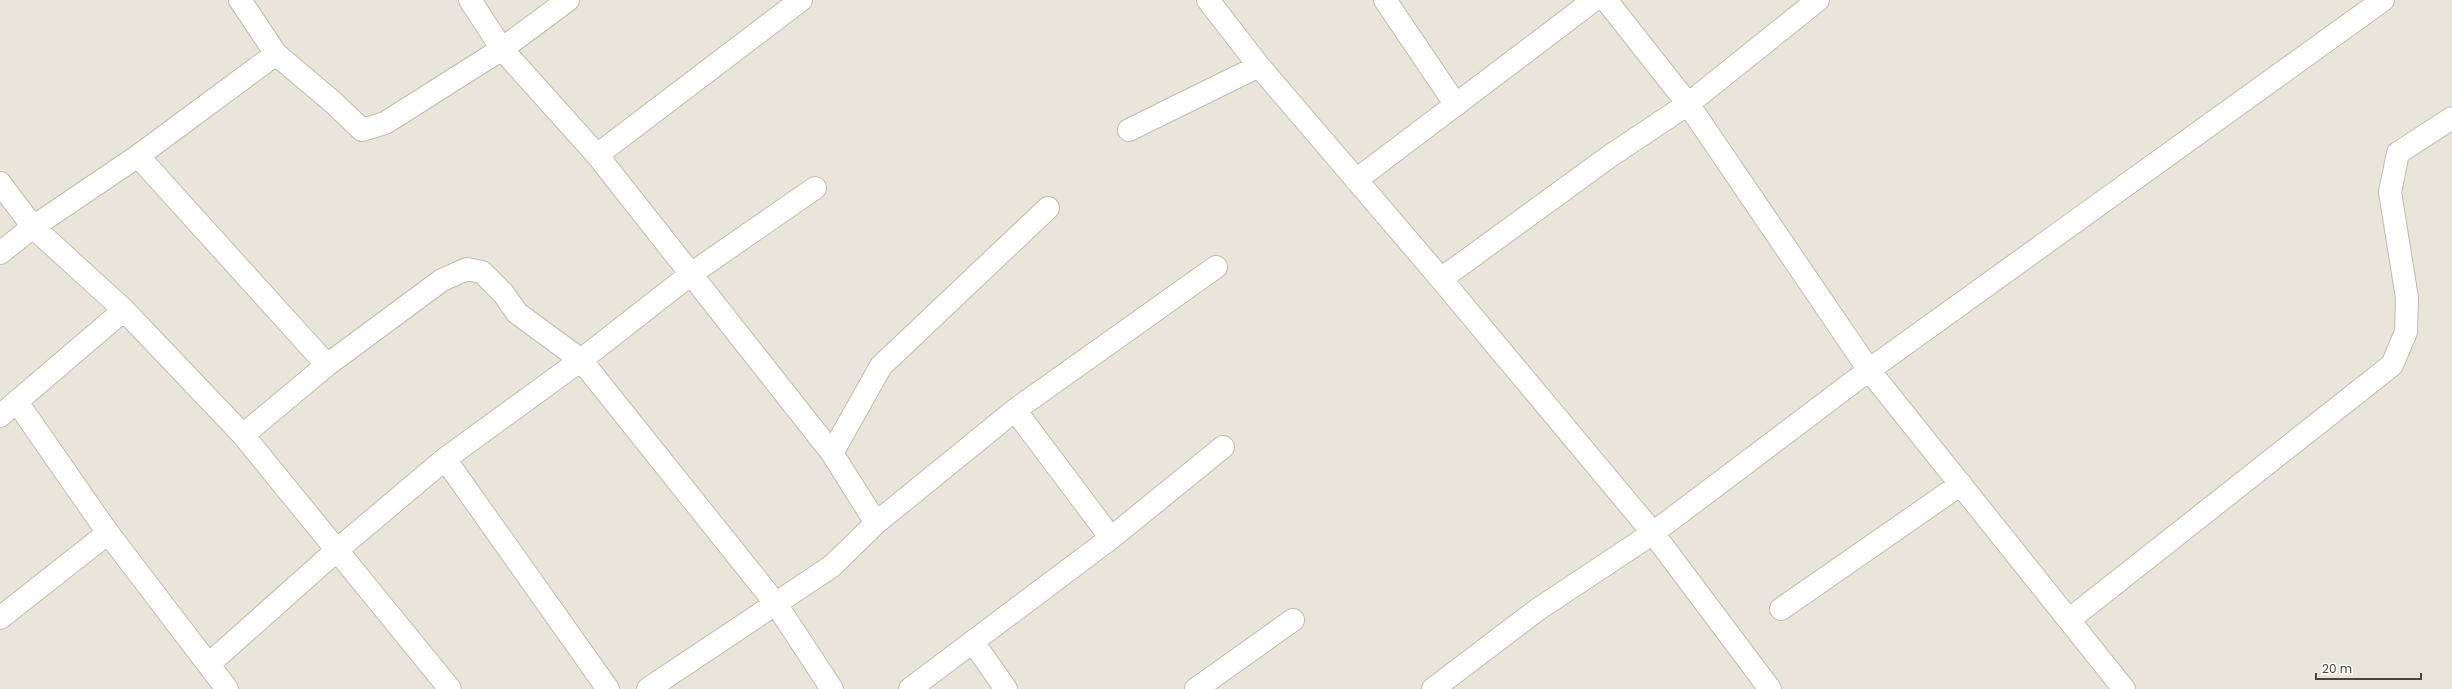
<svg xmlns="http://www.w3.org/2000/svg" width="2452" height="689" font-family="Poppins,sans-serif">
<rect width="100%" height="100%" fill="#f6f3ec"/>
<path fill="#eae5da" d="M0,0H2452V689H0Z"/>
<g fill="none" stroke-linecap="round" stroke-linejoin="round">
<g stroke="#c2bbae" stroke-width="24">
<path id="street" d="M470,0L502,49L597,155L832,453
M1208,0L1259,66L1441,279L1653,533L1770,689
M1385,0L1456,105
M1606,0L1688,104L1869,370L2124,689
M276,54L335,104L362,130L385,123L502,49L568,0
M1129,130L1259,66
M597,155L801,0
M138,156L276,54L240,0
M1356,180L1594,0
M0,183L33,227L138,156L327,365
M0,253L33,227L124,310L243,435L450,689
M1441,279L1610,156L1688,104L1818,0
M17,402L108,533L227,689
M1015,410L1216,267
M0,416L124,310
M243,435L327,365L442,280L467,269L482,272L503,293L517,313L581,360L776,604L832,689
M445,459L608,689
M876,523L1015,410L1111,538
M1781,609L1961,484
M0,618L108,533
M2070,619L2392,365L2406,332L2407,298L2390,192L2398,153L2452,118
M973,642L1006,689
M209,664L337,550L445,459L581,360L691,274L815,188
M648,689L832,566L876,523L832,453L881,366L1048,208
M910,689L1111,538L1223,447
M1196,689L1293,620
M1433,689L1537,610L1653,533L1869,370L2383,0"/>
</g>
<use href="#street" stroke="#fff" stroke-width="22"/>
</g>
<path d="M2316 673v6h105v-6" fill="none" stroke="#4b4439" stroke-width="2"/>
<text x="2322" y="673" font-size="12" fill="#4b4439" stroke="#ffffff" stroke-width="3" paint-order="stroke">20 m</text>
</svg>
